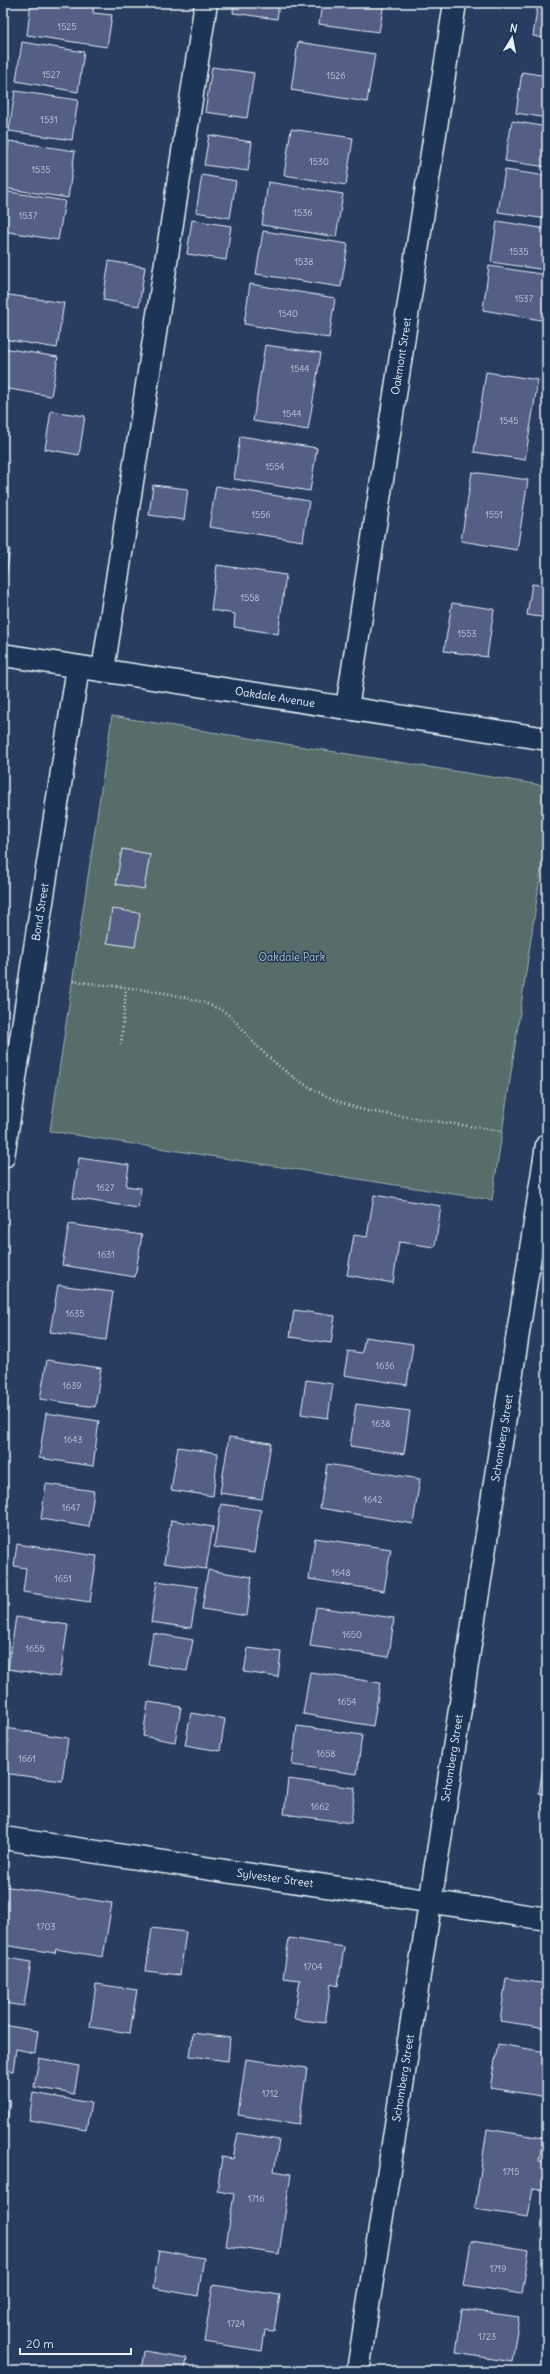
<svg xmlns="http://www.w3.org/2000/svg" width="550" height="2374" font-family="Delius,sans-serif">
<rect width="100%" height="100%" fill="#283d60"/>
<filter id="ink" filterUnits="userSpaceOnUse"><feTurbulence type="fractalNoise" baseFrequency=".025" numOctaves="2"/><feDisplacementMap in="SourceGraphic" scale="8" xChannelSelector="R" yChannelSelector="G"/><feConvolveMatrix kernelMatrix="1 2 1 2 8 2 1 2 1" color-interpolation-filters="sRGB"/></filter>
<g filter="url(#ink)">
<path fill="#576d69" stroke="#a0afb0" d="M112,716L547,786V831L492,1200L50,1131Z"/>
<path fill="#535e85" stroke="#e8f1f8" d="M31,3H94L93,13L112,15L107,47L27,35Z
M234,3H279L277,19L233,13Z
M322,3H384L379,32L319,24Z
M538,3H547V39L533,36Z
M22,42L84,52L78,92L16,81Z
M298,42L375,54L367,102L291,90Z
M212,67L254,73L247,118L205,112Z
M522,72L547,76V118L516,113Z
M15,91L78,100L72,140L9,131Z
M512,121L547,127V167L505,161Z
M291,129L353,138L346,185L284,175Z
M209,135L252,142L248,171L204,165Z
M9,141L75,151L68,198L3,188Z
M505,170L547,176V219L498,212Z
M202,175L236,181L230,218L196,212Z
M268,182L343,194L336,237L262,225Z
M3,191L65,201L58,240L3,231Z
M192,220L231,226L226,260L187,254Z
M497,221L547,229L546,270L491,262Z
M263,231L348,244L341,287L256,274Z
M109,261L145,267L139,306L103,300Z
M489,266L547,275V321L483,310Z
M250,284L335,298L329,338L244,324Z
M3,294L64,303L57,348L3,339Z
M265,345L321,353L308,430L253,421Z
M3,348L58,357L51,396L3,388Z
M486,372L538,380L525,460L474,452Z
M51,411L85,416L79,455L45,449Z
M240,436L317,448L310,491L234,479Z
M472,472L528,480L517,550L461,541Z
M153,485L188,489L184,520L149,515Z
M216,486L309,501L303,541L209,527Z
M3,548L10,549L4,591H3Z
M217,565L286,575L278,634L234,627L235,614L211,610Z
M532,584L547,586V618L527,615Z
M452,603L494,609L487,657L444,651Z
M122,849L150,854L144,889L116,884Z
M112,909L140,913L135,947L107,943Z
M79,1158L129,1165L126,1186L141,1188L138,1208L73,1198Z
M374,1195L441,1206L435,1247L399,1242L393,1283L347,1275L354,1235L367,1237Z
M69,1224L142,1235L135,1277L62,1265Z
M58,1285L113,1292L106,1340L50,1332Z
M294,1310L335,1316L331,1343L290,1337Z
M365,1337L413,1344L407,1385L344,1375L348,1351L362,1353Z
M47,1360L101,1368L95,1407L40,1399Z
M306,1380L333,1384L328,1418L301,1414Z
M356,1404L410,1411L404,1454L350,1446Z
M46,1413L99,1421L93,1466L39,1458Z
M229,1437L271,1443L262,1499L220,1493Z
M178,1447L218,1453L213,1496L171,1490Z
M327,1464L420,1479L413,1524L320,1508Z
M46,1484L94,1491L89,1527L41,1519Z
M221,1504L261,1510L254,1553L214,1547Z
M171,1520L213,1527L206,1569L164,1563Z
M315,1538L391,1549L384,1591L309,1579Z
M17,1544L97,1556L90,1602L23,1592L26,1568L14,1566Z
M208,1570L252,1577L247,1616L202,1609Z
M157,1581L198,1587L191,1628L151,1622Z
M316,1607L394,1618L389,1657L310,1646Z
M16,1617L68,1625L60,1677L8,1669Z
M153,1633L193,1640L187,1671L148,1664Z
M248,1648L281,1652L278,1677L244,1672Z
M310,1672L380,1683L373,1726L303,1714Z
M148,1702L181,1707L175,1742L143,1736Z
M191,1713L225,1719L220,1751L185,1745Z
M297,1726L362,1735L357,1774L292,1765Z
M5,1728L68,1738L62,1781L3,1773Z
M545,1755L547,1756V1794L539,1793Z
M288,1779L355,1788L351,1823L284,1814Z
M3,1886L112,1903L103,1957L56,1949L55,1953L3,1945Z
M152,1928L186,1932L180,1975L146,1971Z
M289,1938L344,1947L338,1986L331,1984L325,2023L294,2019L300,1980L283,1978Z
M3,1957L31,1962L24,2006L3,2003Z
M506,1978L547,1984V2028L500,2021Z
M96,1984L137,1990L130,2033L90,2027Z
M3,2025L38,2031L35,2053L16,2049L13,2071L3,2070Z
M193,2033L230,2038L228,2061L190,2056Z
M498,2044L547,2052V2097L490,2088Z
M39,2058L79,2066L74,2094L34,2087Z
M246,2059L307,2068L299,2124L238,2115Z
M33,2093L91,2103L86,2130L29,2120Z
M3,2099L10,2100L4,2147H3Z
M487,2129L543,2138L539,2161L547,2162L545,2190L533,2188L528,2217L475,2209Z
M238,2133L279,2140L274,2171L291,2174L279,2254L226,2246L234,2194L217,2191L222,2157L233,2159Z
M471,2241L529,2250L522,2294L464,2285Z
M159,2250L204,2258L198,2296L153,2288Z
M213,2285L280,2295L274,2331L265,2330L262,2351L204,2342Z
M462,2309L519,2317L512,2362L456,2353Z
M144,2351L187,2358L185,2371H141Z"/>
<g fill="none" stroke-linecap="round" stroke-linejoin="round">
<g stroke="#e8f1f8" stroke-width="25">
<path id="lane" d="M103,670L206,3"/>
</g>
<g stroke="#e8f1f8" stroke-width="25">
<path id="street" d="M347,708L455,3
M3,1157L78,667
M3,1838L547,1919
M358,2371L547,1145"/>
</g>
<g stroke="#e8f1f8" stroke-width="25">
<path id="secondary" d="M3,655L547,739"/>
</g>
<path stroke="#e8f1f8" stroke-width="2.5" stroke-dasharray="1 3" stroke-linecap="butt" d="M73,981C115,987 185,991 221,1010C235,1017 245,1034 256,1045C288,1078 322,1098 367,1111L502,1131
M121,1044L126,989"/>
<use href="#lane" stroke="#1d3557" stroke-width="22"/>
<use href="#street" stroke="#1d3557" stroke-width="22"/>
<use href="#secondary" stroke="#1d3557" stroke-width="22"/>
</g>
</g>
<g text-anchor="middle" stroke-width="3" stroke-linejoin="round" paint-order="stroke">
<g font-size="9" fill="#c3ccdb">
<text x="67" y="30">1525</text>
<text x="51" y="78">1527</text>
<text x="336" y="79">1526</text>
<text x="49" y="123">1531</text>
<text x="319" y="165">1530</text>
<text x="41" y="173">1535</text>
<text x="303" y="216">1536</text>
<text x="28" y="219">1537</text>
<text x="519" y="255">1535</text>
<text x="304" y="265">1538</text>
<text x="524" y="302">1537</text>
<text x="288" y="317">1540</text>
<text x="300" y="372">1544</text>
<text x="292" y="417">1544</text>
<text x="509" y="424">1545</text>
<text x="275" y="470">1554</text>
<text x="261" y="518">1556</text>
<text x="494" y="518">1551</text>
<text x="250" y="601">1558</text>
<text x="467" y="637">1553</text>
<text x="105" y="1191">1627</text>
<text x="106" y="1258">1631</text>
<text x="75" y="1317">1635</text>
<text x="385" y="1369">1636</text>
<text x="72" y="1389">1639</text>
<text x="381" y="1427">1638</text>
<text x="73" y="1443">1643</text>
<text x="373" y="1503">1642</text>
<text x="71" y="1511">1647</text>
<text x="341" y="1576">1648</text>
<text x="63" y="1582">1651</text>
<text x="352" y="1638">1650</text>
<text x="35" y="1652">1655</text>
<text x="347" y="1705">1654</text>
<text x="326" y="1757">1658</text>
<text x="27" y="1762">1661</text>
<text x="320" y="1810">1662</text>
<text x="46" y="1930">1703</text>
<text x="313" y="1970">1704</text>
<text x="270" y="2097">1712</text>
<text x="511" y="2175">1715</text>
<text x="256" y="2202">1716</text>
<text x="498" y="2272">1719</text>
<text x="236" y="2327">1724</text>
<text x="487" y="2340">1723</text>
</g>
<g font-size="11" fill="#e8f1f8" stroke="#1d3557">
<text transform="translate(401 356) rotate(-81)" y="4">Oakmont Street</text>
<text transform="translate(275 697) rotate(9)" y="4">Oakdale Avenue</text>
<text transform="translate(40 912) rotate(-81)" y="4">Bond Street</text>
<text transform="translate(502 1438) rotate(-81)" y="4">Schomberg Street</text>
<text transform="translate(452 1758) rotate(-81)" y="4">Schomberg Street</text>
<text transform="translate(275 1878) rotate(8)" y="4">Sylvester Street</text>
<text transform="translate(403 2078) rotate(-81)" y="4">Schomberg Street</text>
</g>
<g font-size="11" fill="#b5c3c6" stroke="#1d3557">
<text x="292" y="961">Oakdale Park</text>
</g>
</g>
<rect width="550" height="2374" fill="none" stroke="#1d3557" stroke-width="16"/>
<rect x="8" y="8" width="534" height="2358" fill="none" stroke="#e8f1f8" stroke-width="1.5" filter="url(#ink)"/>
<g transform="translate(512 38) rotate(10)" stroke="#1d3557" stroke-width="3" paint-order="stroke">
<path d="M0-3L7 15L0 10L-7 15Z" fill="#e8f1f8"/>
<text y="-6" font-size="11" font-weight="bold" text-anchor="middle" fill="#e8f1f8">N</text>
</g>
<path d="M20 2348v6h111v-6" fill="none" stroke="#e8f1f8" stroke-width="2"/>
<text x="26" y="2348" font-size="12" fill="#e8f1f8" stroke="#1d3557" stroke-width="3" paint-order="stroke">20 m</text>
</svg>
